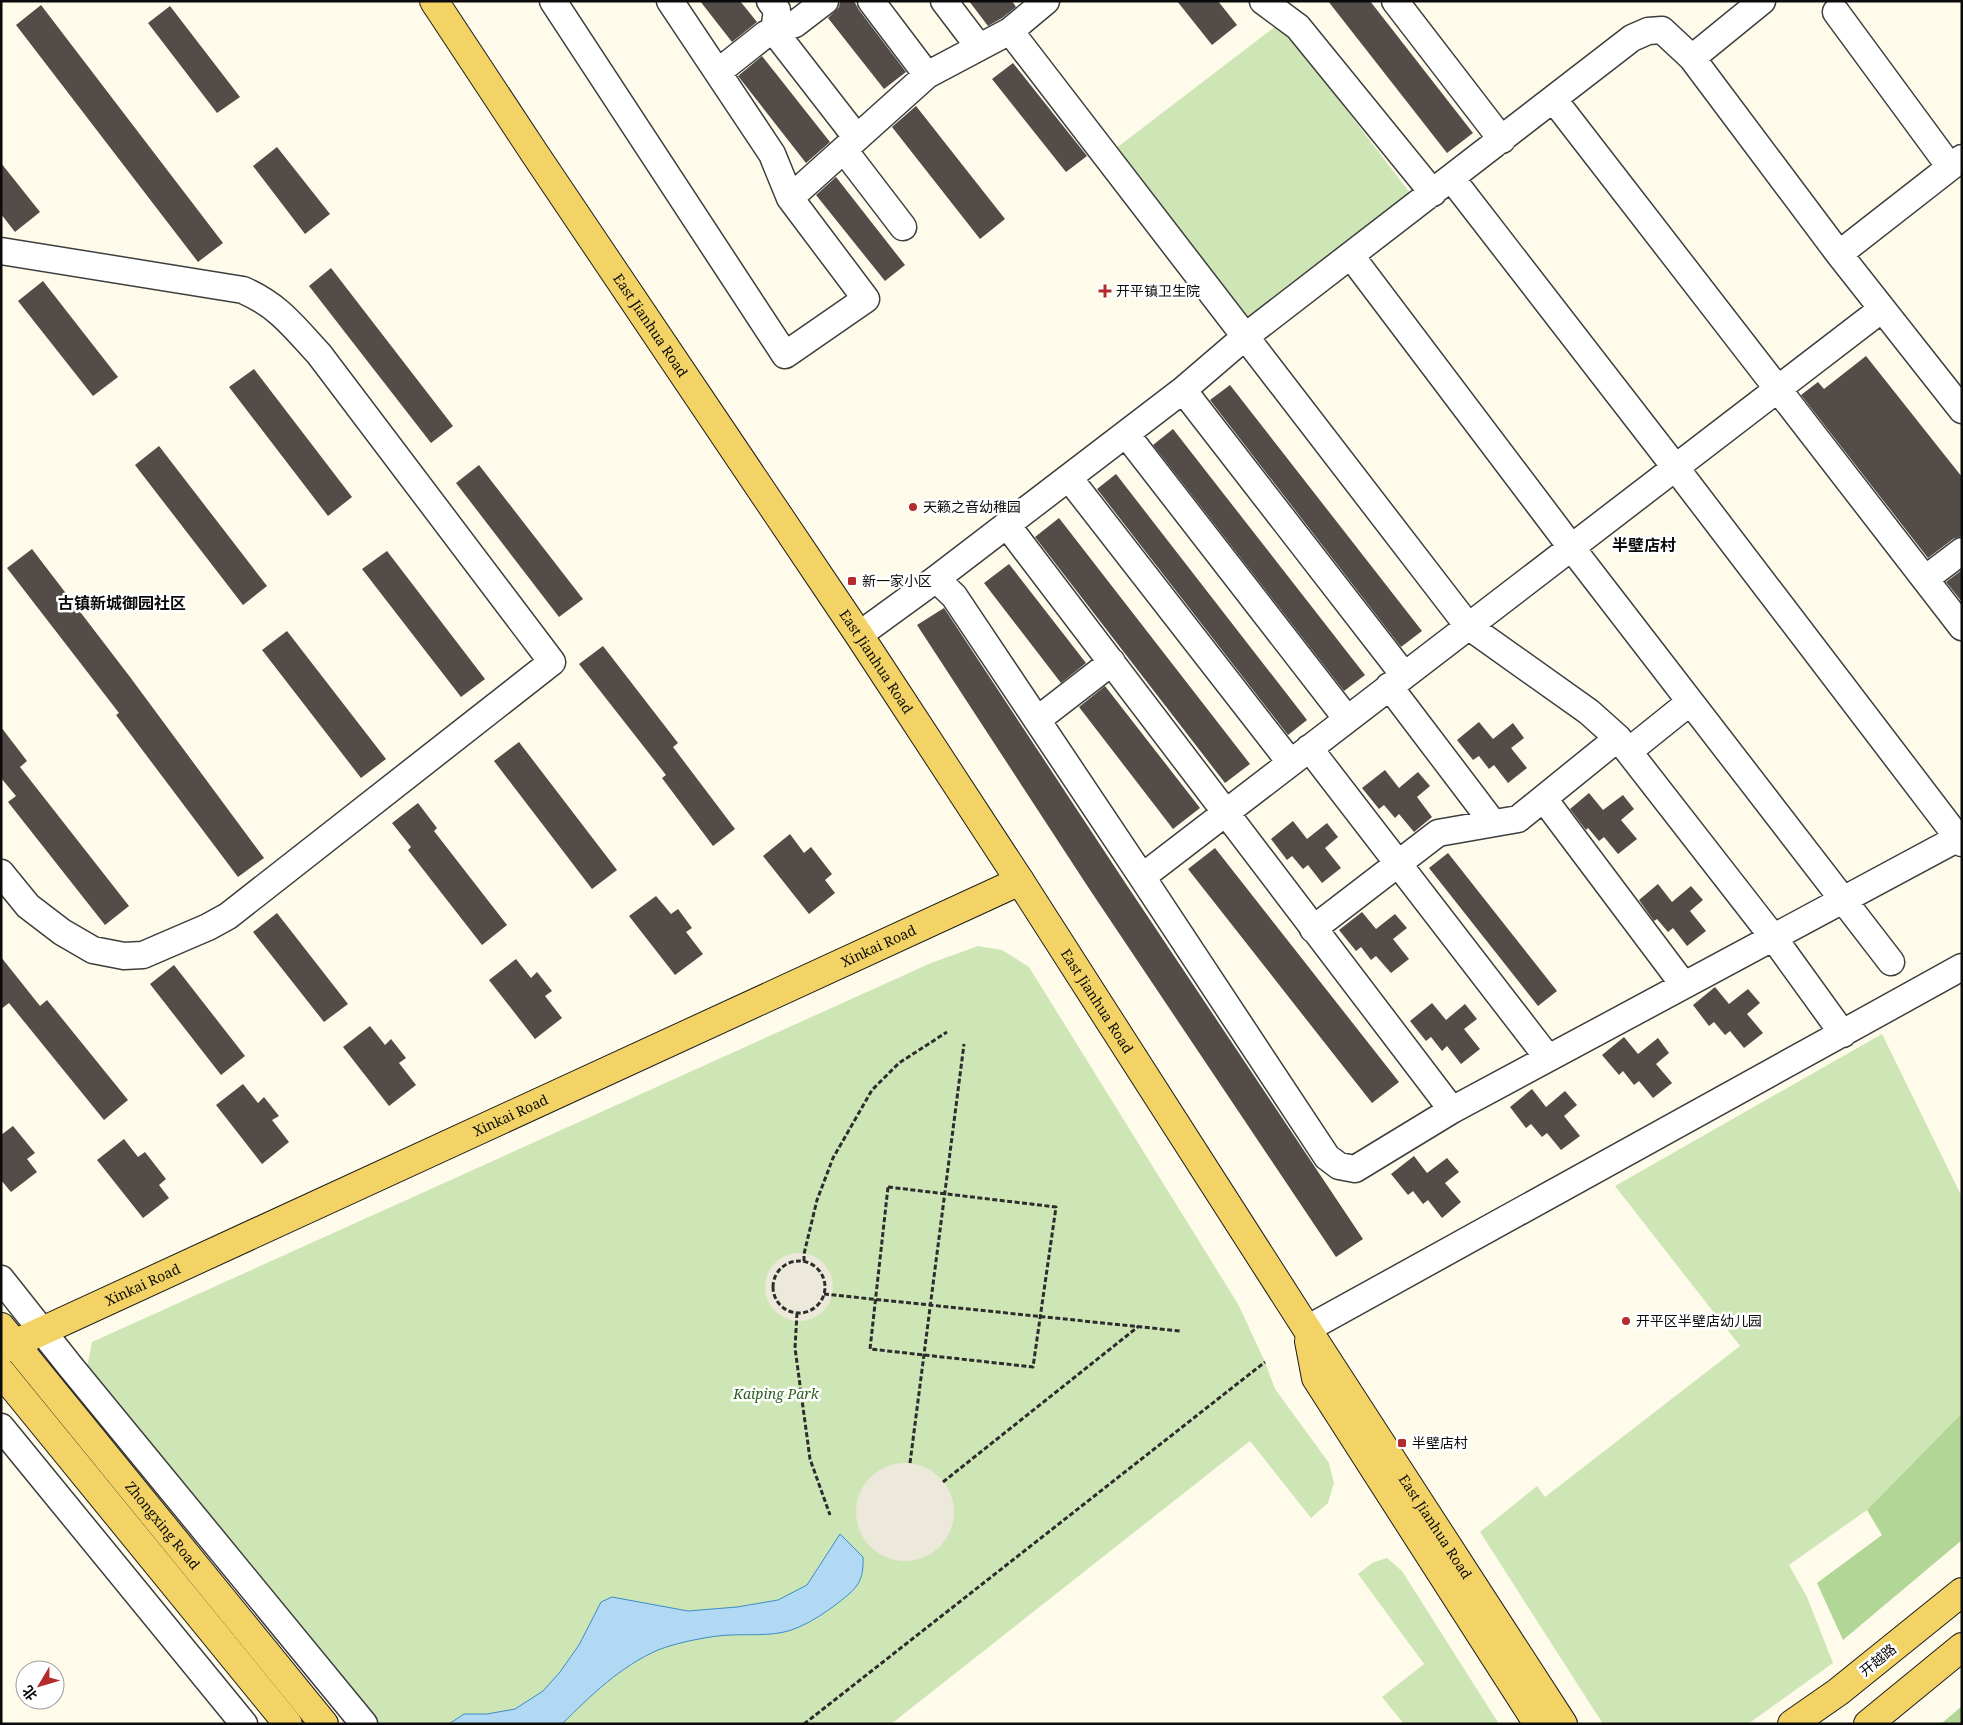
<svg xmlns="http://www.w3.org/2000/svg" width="1963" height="1725" font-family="'Noto Serif','Noto Sans SC',serif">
<rect width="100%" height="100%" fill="#fefbea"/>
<path fill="#cee6b6" d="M1280,23L1410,193L1245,320L1115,149Z
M978,946L1002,950L1029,967L1238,1304L1265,1362L1275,1389L1329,1463L1334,1483L1328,1503L1311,1518L1250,1441L891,1724H363L83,1388L92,1342L931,963Z
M1882,1034L1962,1197V1413L1867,1510L1789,1565L1807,1597L1833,1663L1748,1724H1603L1480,1532L1537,1486L1545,1497L1740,1346L1615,1186Z
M1387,1558L1402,1571L1499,1724H1404L1382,1697L1424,1664L1358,1574L1372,1563Z"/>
<path fill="#b1d696" d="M1962,1413V1540L1843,1640L1817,1583L1882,1535L1867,1510Z
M1962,1706V1724H1941Z"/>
<path fill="#ece8da" d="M765 1287a34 34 0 1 1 68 0a34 34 0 1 1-68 0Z
M856 1512a49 49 0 1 1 98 0a49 49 0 1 1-98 0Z"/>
<path fill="#b1d9f3" stroke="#3b8cc7" d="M840,1534L863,1557C864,1582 857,1588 838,1603C826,1612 813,1621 799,1627C778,1637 754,1634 732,1635C713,1635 675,1643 658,1650C621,1666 590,1696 562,1724H449L464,1714H487L515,1709L543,1691L560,1672L579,1645L601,1602L612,1597L688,1611L737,1607L778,1600L807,1585Z"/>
<path fill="#534c48" d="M700,1H740L757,22L732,42Z
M840,1H854L859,10L906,72L884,89L828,18L839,7Z
M969,1H1012L1016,7L1002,18L988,26Z
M1177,1H1218L1237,25L1212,45Z
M1328,1H1370L1473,133L1447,153Z
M41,5L223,243L198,262L16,25Z
M170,6L240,97L217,113L148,23Z
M762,56L830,142L806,163L738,76Z
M1013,63L1087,156L1066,172L992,79Z
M916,106L1005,219L980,239L892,127Z
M277,147L330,214L305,234L253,166Z
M1,163L40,212L15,232L1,214Z
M836,177L905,265L885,281L816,195Z
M331,268L453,426L431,443L309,286Z
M43,281L118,377L93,396L18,301Z
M1866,356L1962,477V536L1953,539L1928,558L1801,395L1818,382L1824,389Z
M254,369L352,497L328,516L229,387Z
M1230,385L1422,631L1401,647L1210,400Z
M1173,429L1365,675L1344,691L1153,445Z
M159,446L267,586L243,605L135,465Z
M479,465L583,599L559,617L456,483Z
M1116,474L1307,720L1288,735L1097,489Z
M1059,518L1250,764L1225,783L1035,537Z
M32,549L130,677L264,858L238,877L116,715L119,713L7,568Z
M387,551L485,679L461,697L362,569Z
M1009,564L1086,663L1061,683L984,583Z
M1962,570V602L1946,582Z
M944,608L1126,884L1363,1239L1336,1257L1090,890L917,625Z
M287,631L386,759L361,778L262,650Z
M603,646L678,743L673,747L735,829L713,846L662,778L666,775L579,664Z
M1105,686L1200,808L1173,829L1079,707Z
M1479,722L1493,739L1513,723L1524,738L1511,748L1527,768L1508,783L1494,765L1489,769L1479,756L1473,760L1457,740Z
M1,727L27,761L20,767L129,906L105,925L8,802L16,796L1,778Z
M519,742L617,870L592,889L494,761Z
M1385,770L1399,788L1418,772L1430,786L1417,797L1432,817L1414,832L1399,814L1395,818L1384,805L1379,809L1362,788Z
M1589,793L1603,810L1623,795L1634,809L1621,820L1637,839L1618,854L1604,837L1599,841L1588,828L1586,830L1570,809Z
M418,803L437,828L434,831L507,925L482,945L408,850L411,847L392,823Z
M1293,821L1307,839L1327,823L1338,837L1325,848L1341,868L1322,883L1308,865L1303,869L1292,856L1287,860L1271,839Z
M790,834L804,853L811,847L832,874L825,880L835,893L809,914L763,856Z
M1215,848L1399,1082L1372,1103L1188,869Z
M1448,853L1557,991L1538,1006L1429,868Z
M1658,884L1672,902L1691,886L1703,900L1690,911L1706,931L1687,946L1673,928L1668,932L1657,919L1654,921L1639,900Z
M656,896L671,914L678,909L692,928L686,932L703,954L675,975L629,916Z
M1362,912L1376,929L1395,914L1407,928L1393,939L1409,959L1391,973L1376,956L1371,960L1361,947L1356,951L1339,930Z
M277,913L348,1004L324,1022L253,932Z
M1,957L40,1006L47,1000L128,1100L104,1120L9,1003L1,1009Z
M516,959L531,978L537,972L552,991L545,996L562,1018L535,1039L489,980Z
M174,965L245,1056L221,1075L150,984Z
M1715,987L1729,1004L1748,989L1760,1003L1747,1014L1763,1033L1744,1048L1730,1031L1725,1035L1714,1022L1709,1026L1693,1005Z
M1432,1003L1446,1020L1465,1004L1477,1019L1464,1029L1480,1049L1461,1064L1447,1046L1442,1051L1431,1037L1426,1041L1410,1021Z
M370,1026L385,1045L391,1039L406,1058L399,1063L416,1085L389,1106L343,1047Z
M1624,1037L1638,1054L1658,1038L1669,1053L1656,1064L1672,1083L1653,1098L1639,1081L1634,1085L1623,1071L1619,1075L1602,1055Z
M243,1084L258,1103L264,1097L279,1116L272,1120L289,1142L262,1164L216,1105Z
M1532,1089L1546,1107L1565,1091L1577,1105L1564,1116L1580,1136L1561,1150L1547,1133L1542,1137L1531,1124L1526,1128L1510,1107Z
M13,1126L35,1153L27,1159L37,1172L11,1192L1,1180V1135Z
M124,1139L138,1157L145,1152L166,1179L159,1185L169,1198L143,1218L97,1160Z
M1414,1156L1427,1173L1447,1158L1459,1172L1445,1183L1461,1202L1442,1218L1428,1200L1423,1204L1413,1191L1408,1195L1391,1174Z"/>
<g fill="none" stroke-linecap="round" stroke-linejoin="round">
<g stroke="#3e3e3e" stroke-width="29">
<path id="minor" d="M553,1L785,355L866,299L790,198L772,154L670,1
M770,1L777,10L774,31L857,138
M871,1L927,75
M944,1L979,47
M1263,1L1298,27L1433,193
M1395,1L1502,140
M1836,12L1950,167
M1010,31L1468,626L1589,712L1618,738L1773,937L1843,1034
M1692,58L1762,1
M718,72L766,34L795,24L825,1
M1554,100L1962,627
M844,150L903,227
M1452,179L1675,467L1962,843
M790,198L927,75L1010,31L1046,1
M1,251L243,290C279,306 293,326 319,354L552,662L228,916L208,927L143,955L124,956L93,950L62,932L28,906L1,873
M1839,254L1962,158
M1351,256L1571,547L1891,962
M1183,390L1404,675
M1126,434L1347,719
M1069,478L1290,762
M1007,525L1452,1110L1962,836
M936,579L954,596L1142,877L1327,1157L1339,1166L1355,1169L1452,1110
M1925,579L1962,551
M859,635L936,579L1183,390L1246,336L1632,38L1648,31L1662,30L1692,58L1839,254L1962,410
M1389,686L1493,823
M1037,720L1112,662
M1309,748L1548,1058
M1629,751L1690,702
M1544,799L1683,984
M1142,877L1882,309
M1313,929L1438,833L1518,819L1618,738
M1,1279L70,1366L364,1724
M1307,1329L1962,967
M1,1427L244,1724"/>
</g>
<g stroke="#1c1c1c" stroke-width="30">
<g id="major">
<path id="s1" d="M434,1L535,154L859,635L1020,881L1307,1329L1563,1724"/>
<path id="s2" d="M1,1327L324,1724"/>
<path d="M1309,1341L1316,1378L1538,1724"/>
<path id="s3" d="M1,1350L1020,881"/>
<path d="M1,1372L288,1724"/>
<path d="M1792,1724L1838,1692L1962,1592"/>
<path d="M1868,1724L1962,1647"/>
</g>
</g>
<path stroke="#2d2d2d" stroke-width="3" stroke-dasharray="5 2.5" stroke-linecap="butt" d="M888,1187L1056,1207L1033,1367L870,1349Z
M804,1261V1254L817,1200L833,1158L872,1090L899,1063L947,1032
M773 1287a26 26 0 1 1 52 0a26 26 0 1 1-52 0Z
M824,1294L1180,1331
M797,1313L795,1348L810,1459L830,1515
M910,1463L964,1044
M943,1482L1139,1326
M804,1724L1265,1362"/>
<use href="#minor" stroke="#fff" stroke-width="26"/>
<use href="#major" stroke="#f3d365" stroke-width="28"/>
</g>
<g fill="#b42a2d" stroke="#fff" stroke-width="2">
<path d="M1102.5 283.5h5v5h5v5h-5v5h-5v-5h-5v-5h5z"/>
<circle cx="913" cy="507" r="5"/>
<rect x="847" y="576" width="10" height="10" rx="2.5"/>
<circle cx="1626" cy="1321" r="5"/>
<rect x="1397" y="1438" width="10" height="10" rx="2.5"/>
</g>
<g text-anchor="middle" stroke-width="5" stroke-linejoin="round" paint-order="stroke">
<g font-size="14" fill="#0b0b0b" stroke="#fff" text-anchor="start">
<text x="1116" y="296">开平镇卫生院</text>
<text x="923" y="512">天籁之音幼稚园</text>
<text x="862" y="586">新一家小区</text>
<text x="1636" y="1326">开平区半壁店幼儿园</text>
<text x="1412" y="1448">半壁店村</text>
</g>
<g font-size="14" fill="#0b0b0b" stroke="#fff">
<text dy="5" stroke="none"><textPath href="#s1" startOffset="390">East Jianhua Road</textPath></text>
<text dy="5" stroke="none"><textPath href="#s1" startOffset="795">East Jianhua Road</textPath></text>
<text dy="5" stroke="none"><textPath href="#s3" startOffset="966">Xinkai Road</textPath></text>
<text dy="5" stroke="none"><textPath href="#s1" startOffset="1200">East Jianhua Road</textPath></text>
<text dy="5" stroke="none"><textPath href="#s3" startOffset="561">Xinkai Road</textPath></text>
<text dy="5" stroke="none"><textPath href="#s3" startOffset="156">Xinkai Road</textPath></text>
<text dy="5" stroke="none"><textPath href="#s2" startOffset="256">Zhongxing Road</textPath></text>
<text dy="5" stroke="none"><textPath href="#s1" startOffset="1825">East Jianhua Road</textPath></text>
<text transform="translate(1878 1660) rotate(-39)" y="5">开越路</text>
</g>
<g font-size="14" font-style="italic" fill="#2b5f1f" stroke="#fff">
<text x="776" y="1399">Kaiping Park</text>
</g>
<g font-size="16" font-weight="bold" fill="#0b0b0b" stroke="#fff">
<text x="1644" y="551">半壁店村</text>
<text x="122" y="609">古镇新城御园社区</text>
</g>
</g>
<rect width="1963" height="1725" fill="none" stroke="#0b0b0b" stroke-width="5"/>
<g transform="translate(40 1685) rotate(232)"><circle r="24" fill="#ffffff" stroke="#9d9d9d"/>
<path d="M0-4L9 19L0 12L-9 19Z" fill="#b42a2d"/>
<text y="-8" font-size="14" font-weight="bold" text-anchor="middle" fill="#0b0b0b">北</text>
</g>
</svg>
